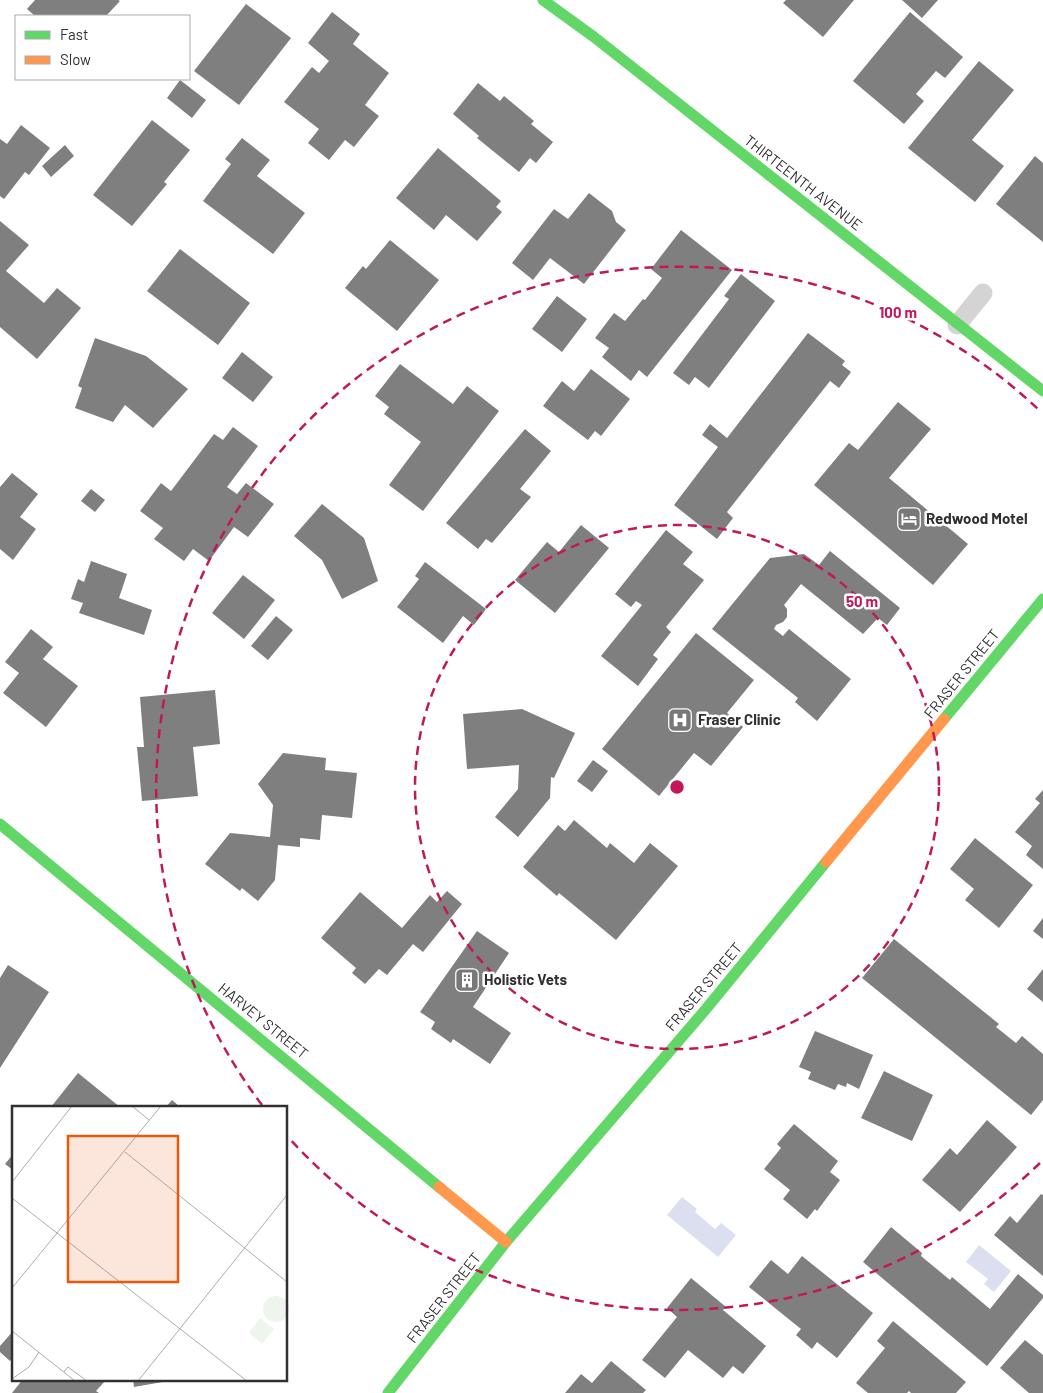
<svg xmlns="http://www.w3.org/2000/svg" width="1043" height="1393" font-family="Barlow,sans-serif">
<rect width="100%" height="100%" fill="#fff"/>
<path fill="#dcdff0" d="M682,1197L697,1209L695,1212L715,1229L721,1223L736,1235L718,1257L667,1215Z
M979,1245L1011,1271L994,1292L984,1284L988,1279L966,1262Z"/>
<path fill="#7f7f7f" d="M35,0H118L120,1L106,16H35L27,9Z
M786,0H854L823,37L783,3Z
M902,0H938L922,18Z
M246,4L291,38L239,105L194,71Z
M332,12L360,34L353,44L389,73L365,105L379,116L354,147L345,140L329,160L308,143L319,129L284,102L312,67L319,73L329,61L308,43Z
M910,12L963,57L945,78L936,71L916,94L924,101L904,124L853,81Z
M979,61L1014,90L972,140L1004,166L975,202L908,148Z
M180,80L206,100L192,118L167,98Z
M478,83L500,101L504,96L534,121L531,124L553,142L536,163L530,158L519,172L477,138L479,136L453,114Z
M152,120L190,150L164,182L167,184L132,226L93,195Z
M21,125L50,148L29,175L25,172L4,199L0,196V139L7,144Z
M242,138L270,160L257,176L305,213L273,254L203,201L231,164L225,159Z
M65,145L74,156L51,177L42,166Z
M438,148L501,201L496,207L502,212L477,241L446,215L434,230L396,198Z
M1035,156L1043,163V242L996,204Z
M589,193L612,211L616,222L626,230L584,284L550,258L533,280L512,263L554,209L568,219Z
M0,221L29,245L6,271L44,303L57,288L81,308L37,359L0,327Z
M681,230L732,270L647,377L639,370L631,381L602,357L609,348L595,338L614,313L625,321L643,299L645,300L662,278L651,269Z
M390,240L439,280L397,331L345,288L363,266L366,269Z
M180,249L250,303L218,345L147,291Z
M741,274L775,301L709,388L695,377L689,385L673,373L729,299L724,296Z
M557,296L587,319L562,352L532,329Z
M808,333L845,361L842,365L851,372L839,388L830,381L727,512L733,518L717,539L674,505L718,447L702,435L710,424L727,438Z
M95,338L146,356L188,389L153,428L125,405L113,422L75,408L82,388L78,386Z
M242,352L273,377L253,402L222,378Z
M400,364L453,404L467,386L499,411L423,511L389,485L421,442L384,414L389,407L375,396Z
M591,369L630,399L601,436L595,431L588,440L543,406L562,381L574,391Z
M898,402L931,429L889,478L968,544L933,585L814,485L849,443L858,450Z
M233,427L258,446L227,487L237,494L246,483L274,504L248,537L234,527L209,561L193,549L184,561L154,539L163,528L140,511L161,483L171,491L214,434L223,440Z
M525,429L551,451L520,489L531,497L492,543L486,539L478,549L446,523Z
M12,473L38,494L20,517L36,529L13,560L0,549V487Z
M91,489L105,500L95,512L81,501Z
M322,504L364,538L378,581L342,599L322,560L294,536Z
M581,525L609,548L555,613L515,580L547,542L559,552Z
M666,530L693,552L683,564L704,580L666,627L671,632L653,655L658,659L638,686L601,656L642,605L636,601L631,607L615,594Z
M830,551L900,608L887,625L878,618L863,634L801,584L784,605L787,609V617L783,622L776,625L774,629L783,636L789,629L851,679L817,721L795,702L798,698L712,629L770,558L804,554L819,565Z
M91,561L127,574L119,598L152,610L144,635L79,613L83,603L71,599L78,579L84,582Z
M425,562L486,609L474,625L463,616L443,643L397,607L419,579L415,576Z
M243,575L275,600L244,639L212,613Z
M276,616L293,630L268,660L251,646Z
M31,629L53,647L43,659L78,686L46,727L3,693L19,673L5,662Z
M696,633L754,680L727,713L743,727L711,766L694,753L659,796L602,749Z
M215,690L220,744L193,747L198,796L142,801L137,747H144L140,697Z
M522,709L575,733L554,778L551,777L550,798L518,837L495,817L518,789L519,765L467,769L463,714Z
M283,753L326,758L325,770L357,773L352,818L322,815L320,840L300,838V847L278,845L275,880L258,901L242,888L240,891L205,864L230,833L270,837L273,805L258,784Z
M593,760L608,771L592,792L577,781Z
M1043,790V869L1026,855L1032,846L1015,832L1040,803L1035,799Z
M574,820L607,848L610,843L634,863L650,843L678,866L616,940L559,893L557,896L523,867L558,825L565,831Z
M975,838L1033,885L999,928L965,900L974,889L950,869Z
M447,891L462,904L423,952L413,944L387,975L379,969L365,984L352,973L356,968L321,938L360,892L402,928L430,895L437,902Z
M1043,918V939L1033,931Z
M477,931L509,953L473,1007L511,1033L490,1064L453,1039L451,1043L431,1029L435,1022L420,1012Z
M894,939L999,1024L996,1027L1016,1043L1022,1036L1043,1054V1100L1031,1115L862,978Z
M8,965L49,992L0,1068V978Z
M1043,969V1002L1027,989Z
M815,1031L873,1055L859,1089L847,1083L846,1087L838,1084L835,1090L808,1079L811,1072L799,1067Z
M884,1071L933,1095L912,1141L861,1118Z
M78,1073L120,1107H51Z
M172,1100L180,1107H166Z
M987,1120L1017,1147L960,1212L922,1180L950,1148L957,1155Z
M794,1124L838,1161L830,1172L840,1180L817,1211L815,1209L807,1219L783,1199L790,1190L764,1169L781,1148L777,1144Z
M14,1153V1171L5,1164Z
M1041,1194L1043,1195V1276L994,1235L1010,1216L1017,1223Z
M891,1227L922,1253L921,1256L950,1280L952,1277L990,1309L1018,1274L1043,1295V1298L987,1366L863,1262Z
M802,1256L873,1313L837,1358L817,1342L812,1349L796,1335L801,1329L749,1287L771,1260L788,1274Z
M691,1278L726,1307L723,1310L766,1346L743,1374L733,1366L723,1378L688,1350L665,1378L642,1360L677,1317L667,1308Z
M893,1321L966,1382L956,1393H911L909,1391L907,1393H868L856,1383L885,1348L877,1341Z
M14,1330V1356L10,1361L0,1352V1346Z
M1025,1340L1043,1355V1393H1029L1000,1368Z
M611,1361L646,1390L643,1393H565L581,1374L592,1383Z
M23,1379H107L96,1391L99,1393H12Z
M133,1379H174V1380L134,1387Z"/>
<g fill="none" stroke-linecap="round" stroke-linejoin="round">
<path stroke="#d4d4d4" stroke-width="19" d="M957,325L983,293"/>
<path stroke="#63d668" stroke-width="11" d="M543,0L594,37L1043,391
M944,719L1043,599
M0,824L439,1187
M388,1393L506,1242L706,1009L826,862"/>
<path stroke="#ff974d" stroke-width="11" d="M826,862L944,719
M439,1187L506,1242"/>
</g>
<g fill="none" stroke="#c2185b" stroke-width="2.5" stroke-dasharray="9 6">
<circle cx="677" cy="787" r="262"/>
<path d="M1040 1163A523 523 0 0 1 288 1137M262 1105A523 523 0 0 1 1040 411"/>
</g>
<defs>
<g id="hotel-square" transform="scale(1.25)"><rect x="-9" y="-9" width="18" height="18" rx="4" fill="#787878" stroke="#fff"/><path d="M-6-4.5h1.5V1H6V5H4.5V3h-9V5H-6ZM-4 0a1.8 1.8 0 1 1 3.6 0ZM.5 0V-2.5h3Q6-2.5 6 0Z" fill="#fff"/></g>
<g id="hospital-square" transform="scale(1.25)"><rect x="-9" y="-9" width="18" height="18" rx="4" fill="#787878" stroke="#fff"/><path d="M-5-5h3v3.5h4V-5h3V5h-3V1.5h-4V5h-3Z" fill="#fff"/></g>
<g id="building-square" transform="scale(1.25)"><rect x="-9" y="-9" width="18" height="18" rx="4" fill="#787878" stroke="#fff"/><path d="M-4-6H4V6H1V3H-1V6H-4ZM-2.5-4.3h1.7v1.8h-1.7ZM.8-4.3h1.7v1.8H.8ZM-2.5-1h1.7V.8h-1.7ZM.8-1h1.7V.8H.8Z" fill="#fff"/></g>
</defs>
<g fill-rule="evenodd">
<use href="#hotel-square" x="909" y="519"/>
<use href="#hospital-square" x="680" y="720"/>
<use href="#building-square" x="467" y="980"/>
</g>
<g text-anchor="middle" stroke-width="5" stroke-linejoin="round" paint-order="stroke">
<g font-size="15" fill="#303030" stroke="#fff">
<text transform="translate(803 183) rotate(38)" y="5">THIRTEENTH AVENUE</text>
<text transform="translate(962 674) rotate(-51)" y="5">FRASER STREET</text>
<text transform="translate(704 987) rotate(-50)" y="5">FRASER STREET</text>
<text transform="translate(263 1021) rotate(39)" y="5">HARVEY STREET</text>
<text transform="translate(444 1298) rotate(-52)" y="5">FRASER STREET</text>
</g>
<g font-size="15" font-weight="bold" fill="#303030" stroke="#fff" text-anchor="start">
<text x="926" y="524">Redwood Motel</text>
<text x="698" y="725">Fraser Clinic</text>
<text x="484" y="985">Holistic Vets</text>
</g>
</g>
<g transform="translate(12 1106)">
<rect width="275" height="275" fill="#fff"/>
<path d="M251 203a13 13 0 1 1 26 0a13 13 0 1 1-26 0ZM248,212L262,223L250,238L237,227Z" fill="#eef5ed"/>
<path fill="none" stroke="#acacac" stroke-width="1" d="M120,0L137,14M113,46L275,176M0,76L60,0M0,92L235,275M0,182L149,0M0,225L63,275M52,266L56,261L75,275M0,273L17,261L27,246M126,275L275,89"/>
<path fill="#e8590c" fill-opacity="0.15" stroke="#e8590c" stroke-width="2.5" d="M56,30H166V176H56Z"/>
<rect width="275" height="275" fill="none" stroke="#303030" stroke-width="2.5"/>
</g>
<circle cx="677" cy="787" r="8" fill="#c2185b" stroke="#fff" stroke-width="2.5"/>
<g font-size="15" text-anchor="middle" font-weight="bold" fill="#c2185b" stroke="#fff" stroke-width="5" stroke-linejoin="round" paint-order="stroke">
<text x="898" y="318">100 m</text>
<text x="862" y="607">50 m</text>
</g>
<rect x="15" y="15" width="175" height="65" fill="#ffffff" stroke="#acacac"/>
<rect x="25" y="31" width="25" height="8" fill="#63d668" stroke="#acacac"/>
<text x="60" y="40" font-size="15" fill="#303030">Fast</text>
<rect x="25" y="56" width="25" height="8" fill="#ff974d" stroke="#acacac"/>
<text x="60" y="65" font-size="15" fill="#303030">Slow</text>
</svg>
